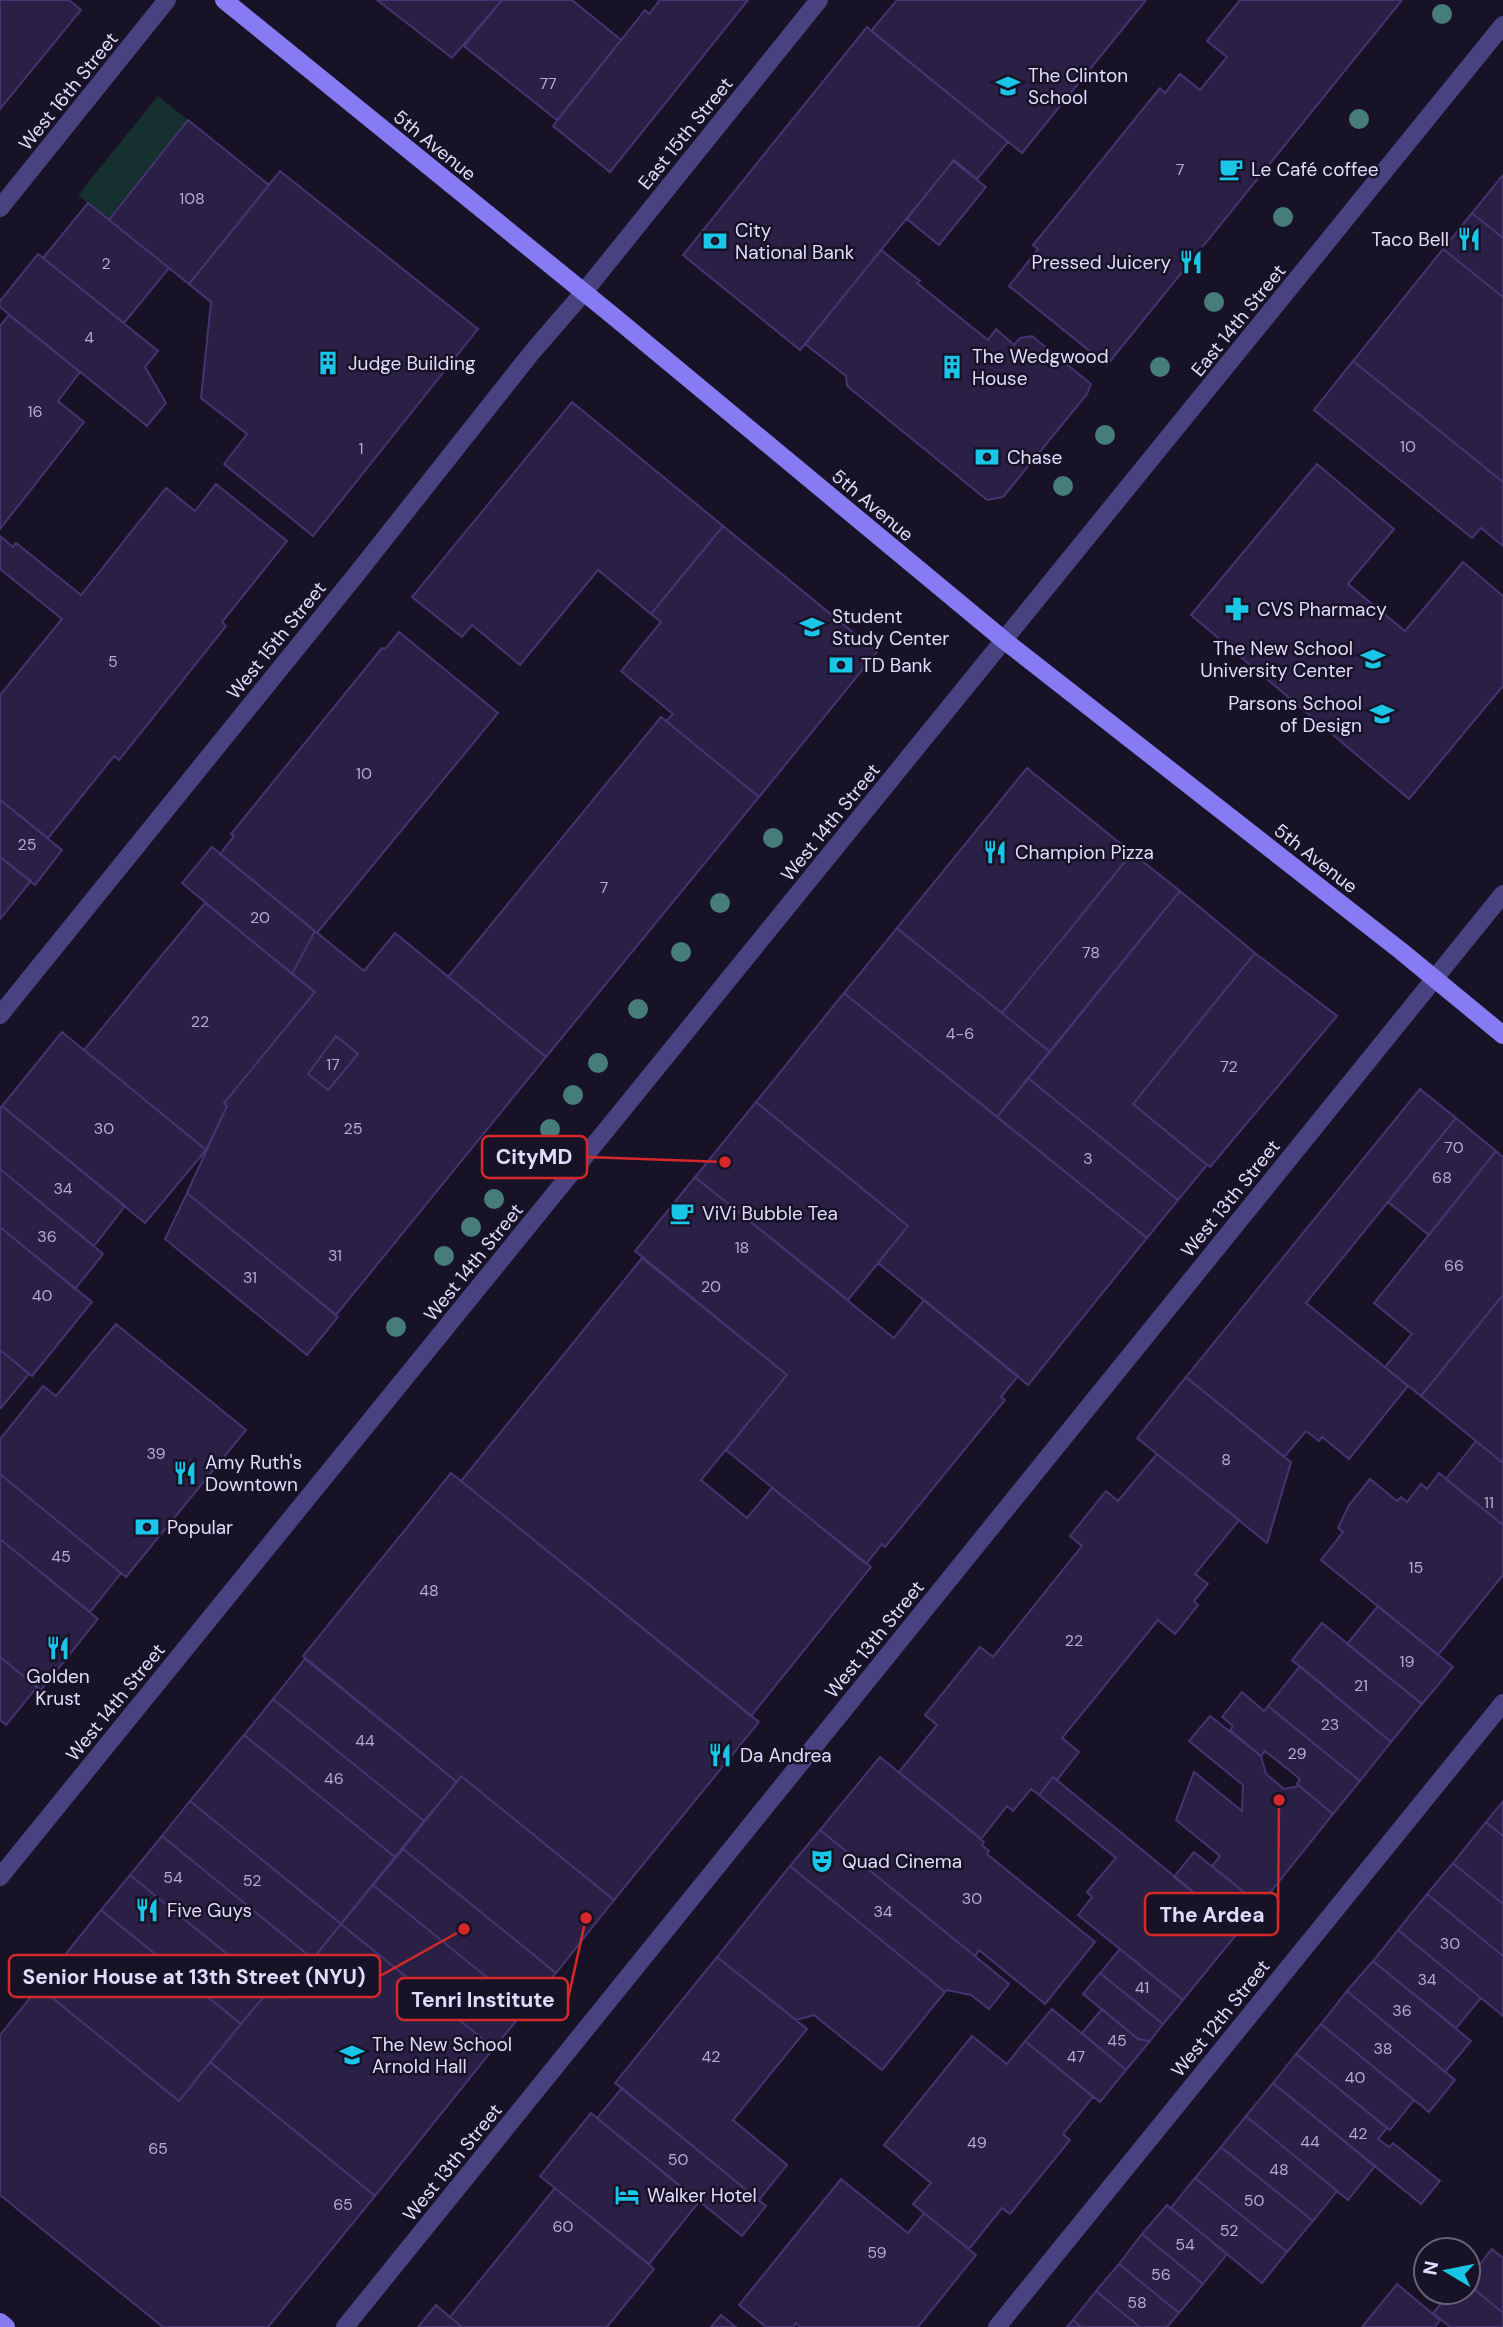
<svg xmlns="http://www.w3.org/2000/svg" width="1503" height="2327" font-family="'DM Sans',sans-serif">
<rect width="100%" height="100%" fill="#171226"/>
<path fill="#162f2f" d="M158,96L188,120L109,220L78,195Z"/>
<path fill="#2a2045" stroke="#44346f" stroke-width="2" d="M0,0H69L81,10L0,109Z
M377,0H502L452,58Z
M502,0H572L621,40L557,120L464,46Z
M660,0H748L610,172L553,126L645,10L649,14Z
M897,0H1146L1022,153L871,31Z
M1240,0H1402L1107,365L1009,286L1038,249L1033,245L1160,88L1165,93L1180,74L1200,90L1227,57L1207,41Z
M867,27L1008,142L977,179L954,160L800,350L683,255Z
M188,120L269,185L189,284L109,220Z
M953,161L986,187L939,245L907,219Z
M280,171L478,329L313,536L224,464L247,434L201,398L211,302L189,284Z
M1503,175V238L1472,213Z
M88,203L169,268L124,323L43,258Z
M1472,213L1503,238V297L1443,249Z
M1443,249L1503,297V482L1353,361Z
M881,250L920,281L917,283L988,340L996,329L1014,345L1020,338L1032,336L1091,384L1087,394L1003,497L987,500L847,386L846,376L805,344Z
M38,254L158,351L145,367L166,403L147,426L0,307V301Z
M9,315L80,372L58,401L84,422L0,529V326Z
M1353,361L1503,482V546L1481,528L1472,538L1314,410Z
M572,402L723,526L651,614L598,570L520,665L472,625L462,637L412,597Z
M1317,464L1394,529L1348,584L1405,631L1463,562L1503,596V686L1409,799L1191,615Z
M216,484L287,541L222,622L226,626L119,760L114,756L48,838L0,800V695L62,619L0,569V536L13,547L16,543L81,595L166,488L195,511Z
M723,526L877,652L759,797L666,721L673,714L621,671L661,622L651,614Z
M399,632L498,713L317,933L220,854L234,836L231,834L382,648L385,649Z
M661,717L759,797L546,1057L448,977Z
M1027,768L1132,853L1002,1013L897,928Z
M0,800L62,850L35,885L0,857Z
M212,847L315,931L292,974L182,883Z
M1132,853L1180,891L1050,1052L1002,1013Z
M0,857L31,881L0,919Z
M1180,891L1255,953L1133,1104L1207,1165L1178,1200L1028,1078Z
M205,903L315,992L224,1103L227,1106L206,1150L84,1050Z
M897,928L1050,1052L997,1117L844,993Z
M315,931L364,971L395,933L546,1057L336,1315L187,1193L227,1106L224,1103L315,992L292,974Z
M1255,953L1337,1016L1210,1167L1133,1104Z
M844,993L1147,1238L1028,1385L878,1263L908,1226L756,1102Z
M62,1032L206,1150L145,1223L2,1106Z
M336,1036L358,1054L328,1090L308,1074Z
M1028,1078L1178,1200L1147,1238L997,1117Z
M1420,1089L1456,1118L1306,1303L1408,1386L1349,1459L1322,1437L1319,1441L1306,1431L1284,1457L1186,1377Z
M756,1102L908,1226L848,1300L695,1177Z
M2,1106L125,1206L94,1246L0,1169V1108Z
M1456,1118L1496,1151L1429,1235L1388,1202Z
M1496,1151L1503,1157V1295L1421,1396L1385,1367L1412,1334L1374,1303Z
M0,1169L103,1254L75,1289L0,1227Z
M695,1177L894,1338L924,1300L1018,1376L1001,1397L1005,1400L885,1547L882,1544L866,1564L726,1450L787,1375L635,1251Z
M187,1193L338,1317L307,1355L165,1239Z
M0,1227L92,1302L32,1376L0,1350Z
M642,1258L787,1375L701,1480L747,1518L772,1488L871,1567L751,1716L461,1481Z
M1503,1295V1463L1421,1396Z
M116,1324L246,1430L126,1577L0,1474V1439L43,1386L56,1396Z
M0,1350L29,1374L1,1408L0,1406Z
M1186,1377L1291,1462L1267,1543L1137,1438Z
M1476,1441L1503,1463V1525L1446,1479Z
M1157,1454L1239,1520L1195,1574L1208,1584L1194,1601L1198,1605L1175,1634L1158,1620L1062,1738L1079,1752L1057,1780L1053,1777L1039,1795L1031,1789L1013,1811L1007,1806L981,1839L899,1772L937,1725L925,1715L980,1647L993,1657L1082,1546L1070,1536L1106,1491L1118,1501Z
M451,1473L759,1722L614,1900L461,1776L457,1782L303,1656Z
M1439,1473L1503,1525V1575L1438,1655L1321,1560L1343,1532L1338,1528L1349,1505L1370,1479L1397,1501L1401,1497L1407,1502L1421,1484L1427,1489Z
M0,1474L121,1573L90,1612L0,1539Z
M0,1539L98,1619L41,1690L0,1657Z
M1378,1606L1453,1667L1422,1704L1347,1644Z
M1322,1623L1422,1704L1391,1742L1292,1660Z
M0,1657L37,1687L6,1725L0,1720Z
M305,1659L457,1782L424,1821L273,1699Z
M1300,1666L1391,1742L1360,1781L1268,1706Z
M1242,1692L1264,1711L1268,1706L1360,1781L1333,1814L1297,1784L1300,1779L1265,1751L1261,1756L1230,1730L1233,1726L1222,1717Z
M273,1699L424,1821L395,1857L244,1735Z
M1210,1716L1261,1756L1266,1774L1284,1789L1299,1786L1333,1814L1260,1905L1212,1866L1220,1856L1176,1820L1194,1772L1242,1811L1243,1785L1189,1741Z
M244,1735L395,1857L341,1924L190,1801Z
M880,1757L984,1842L982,1845L989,1851L987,1854L1095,1942L1045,2004L979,1950L975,1956L820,1830Z
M461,1776L614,1900L556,1973L403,1849Z
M1053,1777L1240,1930L1183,2000L1078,1915L1092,1897L1087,1892L1116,1858L1039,1795Z
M190,1801L341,1924L313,1959L162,1836Z
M1503,1801V1836L1486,1822Z
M1486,1822L1503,1836V1904L1453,1863Z
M820,1830L1009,1984L989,2009L971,1995L947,1990L945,1992L790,1866Z
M162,1836L313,1959L281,1998L130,1875Z
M403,1849L556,1973L526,2009L373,1885Z
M1194,1852L1260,1905L1240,1930L1174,1877Z
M1453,1863L1503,1904V1956L1427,1894Z
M790,1866L945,1992L882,2070L814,2015L796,2020L717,1957Z
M130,1875L270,1989L241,2024L101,1910Z
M373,1885L526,2009L494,2048L341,1924Z
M1427,1894L1503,1956V2016L1398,1930Z
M101,1910L241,2024L179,2101L39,1987Z
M341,1924L494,2048L375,2196L210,2062L270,1989L281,1998Z
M1398,1930L1481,1998L1456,2028L1373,1961Z
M1120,1949L1183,2000L1163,2024L1100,1973Z
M717,1957L807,2029L733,2120L787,2165L759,2200L615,2083Z
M1373,1961L1471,2041L1445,2072L1347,1991Z
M1100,1973L1163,2024L1150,2041L1138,2039L1083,1994Z
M39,1987L179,2101L210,2062L375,2196L268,2327H163L0,2195V2035Z
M1347,1991L1455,2080L1429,2112L1321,2024Z
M1052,2009L1126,2070L1100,2102L1025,2041Z
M1102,2009L1138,2039L1150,2041L1126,2070L1082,2033Z
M1321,2024L1414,2100L1390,2130L1296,2054Z
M972,2036L1007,2064L1025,2041L1093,2097L1063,2134L1070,2140L1010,2214L1002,2208L969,2249L913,2204L931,2183L884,2145Z
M1296,2054L1387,2128L1378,2139L1389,2147L1393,2143L1440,2181L1421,2204L1273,2083Z
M1273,2083L1375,2166L1348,2200L1246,2116Z
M622,2088L766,2206L742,2236L597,2118Z
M591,2113L699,2202L649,2264L540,2176Z
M1246,2116L1337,2191L1313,2221L1221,2147Z
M1221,2147L1313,2221L1287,2252L1195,2178Z
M1195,2178L1287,2252L1262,2283L1171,2208Z
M841,2179L908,2233L924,2213L976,2255L918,2327H800L796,2323L793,2327H766L739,2305Z
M555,2188L654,2269L607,2327H462L450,2317Z
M1167,2205L1227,2254L1203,2284L1142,2234Z
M1142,2234L1203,2284L1179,2313L1119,2264Z
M1492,2249L1503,2258V2313L1468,2284V2279Z
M1119,2264L1179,2313L1167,2327H1140L1096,2291Z
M1397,2284L1440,2320L1435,2327H1362Z
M1468,2284L1503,2313V2327H1450L1433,2313L1451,2292H1468Z
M1096,2291L1140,2327H1081L1073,2320Z
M436,2305L450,2317L462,2327H418Z
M721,2315L736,2327H711Z
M1073,2320L1081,2327H1067Z"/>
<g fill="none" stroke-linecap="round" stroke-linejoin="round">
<path stroke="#484280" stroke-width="18" d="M0,208L167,0
M0,1015L355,576L533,351L584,292L819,0
M0,1877L1503,25
M345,2327L1503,894
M997,2327L1503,1703"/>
<path stroke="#867bf2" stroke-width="18" d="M224,0L612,315L1005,641L1401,951L1503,1035
M0,2322L6,2327"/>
</g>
<g fill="#467d7b">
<circle cx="1442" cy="14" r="10"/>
<circle cx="1359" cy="119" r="10"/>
<circle cx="1283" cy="217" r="10"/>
<circle cx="1214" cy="302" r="10"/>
<circle cx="1160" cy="367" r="10"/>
<circle cx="1105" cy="435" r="10"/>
<circle cx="1063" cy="486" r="10"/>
<circle cx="773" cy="838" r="10"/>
<circle cx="720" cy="903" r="10"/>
<circle cx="681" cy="952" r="10"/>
<circle cx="638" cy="1009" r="10"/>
<circle cx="598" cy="1063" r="10"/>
<circle cx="573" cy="1095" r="10"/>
<circle cx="550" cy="1129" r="10"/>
<circle cx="494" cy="1199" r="10"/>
<circle cx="471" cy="1227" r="10"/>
<circle cx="444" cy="1256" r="10"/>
<circle cx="396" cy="1327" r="10"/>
</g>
<defs>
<g id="school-bare" transform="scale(1.89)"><path d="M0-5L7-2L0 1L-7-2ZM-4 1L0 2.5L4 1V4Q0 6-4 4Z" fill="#1ac6e8" stroke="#171226" stroke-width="2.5" paint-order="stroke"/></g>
<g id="cafe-bare" transform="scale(1.89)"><path d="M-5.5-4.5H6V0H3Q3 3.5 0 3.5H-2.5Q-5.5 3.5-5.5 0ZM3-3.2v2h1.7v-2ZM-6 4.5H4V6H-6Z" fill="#1ac6e8" stroke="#171226" stroke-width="2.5" paint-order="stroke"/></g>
<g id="restaurant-bare" transform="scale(1.89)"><path d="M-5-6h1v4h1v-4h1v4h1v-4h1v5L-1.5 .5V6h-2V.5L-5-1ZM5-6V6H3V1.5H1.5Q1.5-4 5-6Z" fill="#1ac6e8" stroke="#171226" stroke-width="2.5" paint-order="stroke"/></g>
<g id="bank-bare" transform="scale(1.89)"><path d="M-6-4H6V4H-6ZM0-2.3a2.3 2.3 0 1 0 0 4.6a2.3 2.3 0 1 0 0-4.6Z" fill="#1ac6e8" stroke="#171226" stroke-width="2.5" paint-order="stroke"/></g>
<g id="building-bare" transform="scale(1.89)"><path d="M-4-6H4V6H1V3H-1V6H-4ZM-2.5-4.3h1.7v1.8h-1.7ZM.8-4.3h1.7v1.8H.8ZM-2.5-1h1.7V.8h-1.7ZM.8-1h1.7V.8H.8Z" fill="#1ac6e8" stroke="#171226" stroke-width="2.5" paint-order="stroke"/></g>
<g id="pharmacy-bare" transform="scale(1.89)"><path d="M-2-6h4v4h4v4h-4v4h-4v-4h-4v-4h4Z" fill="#1ac6e8" stroke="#171226" stroke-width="2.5" paint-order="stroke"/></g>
<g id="university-bare" transform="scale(1.89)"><path d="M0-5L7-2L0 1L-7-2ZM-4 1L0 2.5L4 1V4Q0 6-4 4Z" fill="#1ac6e8" stroke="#171226" stroke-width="2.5" paint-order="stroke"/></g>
<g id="theatre-bare" transform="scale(1.89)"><path d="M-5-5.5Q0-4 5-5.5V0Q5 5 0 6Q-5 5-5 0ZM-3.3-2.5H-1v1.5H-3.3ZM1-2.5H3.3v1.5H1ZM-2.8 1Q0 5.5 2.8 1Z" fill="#1ac6e8" stroke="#171226" stroke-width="2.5" paint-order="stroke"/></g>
<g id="hotel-bare" transform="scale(1.89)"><path d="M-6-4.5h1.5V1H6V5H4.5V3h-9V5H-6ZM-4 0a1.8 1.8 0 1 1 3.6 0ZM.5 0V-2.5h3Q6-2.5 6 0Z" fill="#1ac6e8" stroke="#171226" stroke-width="2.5" paint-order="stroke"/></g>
</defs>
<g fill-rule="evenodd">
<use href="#school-bare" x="1008" y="86"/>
<use href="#cafe-bare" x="1231" y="169"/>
<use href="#restaurant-bare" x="1469" y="239"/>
<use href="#bank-bare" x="715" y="241"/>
<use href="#restaurant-bare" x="1191" y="262"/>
<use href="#building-bare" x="328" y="363"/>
<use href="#building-bare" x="952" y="367"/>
<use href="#bank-bare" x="987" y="457"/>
<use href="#pharmacy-bare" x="1237" y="609"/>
<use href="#university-bare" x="812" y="627"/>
<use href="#university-bare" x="1373" y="659"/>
<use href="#bank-bare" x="841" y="665"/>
<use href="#university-bare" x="1382" y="714"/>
<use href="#restaurant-bare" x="995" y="852"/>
<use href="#cafe-bare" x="682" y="1213"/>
<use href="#restaurant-bare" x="185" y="1473"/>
<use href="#bank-bare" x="147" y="1527"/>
<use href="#restaurant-bare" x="58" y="1648"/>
<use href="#restaurant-bare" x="720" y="1755"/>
<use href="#theatre-bare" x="822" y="1861"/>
<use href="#restaurant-bare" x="147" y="1910"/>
<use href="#university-bare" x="352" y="2055"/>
<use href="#hotel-bare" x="627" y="2195"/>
</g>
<g text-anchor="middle" stroke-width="5" stroke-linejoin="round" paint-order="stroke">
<g font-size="16" fill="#b2acce">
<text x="548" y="89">77</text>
<text x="1180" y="175">7</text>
<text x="192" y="204">108</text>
<text x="106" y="269">2</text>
<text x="89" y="343">4</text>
<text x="35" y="417">16</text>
<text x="1408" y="452">10</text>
<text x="361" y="454">1</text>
<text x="113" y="667">5</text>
<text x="364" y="779">10</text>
<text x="27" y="850">25</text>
<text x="604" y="893">7</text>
<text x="260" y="923">20</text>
<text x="1091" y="958">78</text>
<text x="200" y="1027">22</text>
<text x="960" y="1039">4-6</text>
<text x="333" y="1070">17</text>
<text x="1229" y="1072">72</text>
<text x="104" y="1134">30</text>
<text x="353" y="1134">25</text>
<text x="1454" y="1153">70</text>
<text x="1088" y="1164">3</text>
<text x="1442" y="1183">68</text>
<text x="63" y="1194">34</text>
<text x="47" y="1242">36</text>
<text x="742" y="1253">18</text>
<text x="335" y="1261">31</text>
<text x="1454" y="1271">66</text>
<text x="250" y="1283">31</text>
<text x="711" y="1292">20</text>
<text x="42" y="1301">40</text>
<text x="156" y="1459">39</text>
<text x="1226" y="1465">8</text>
<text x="1489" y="1508">11</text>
<text x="61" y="1562">45</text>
<text x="1416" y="1573">15</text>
<text x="429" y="1596">48</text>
<text x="1074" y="1646">22</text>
<text x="1407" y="1667">19</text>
<text x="1361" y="1691">21</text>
<text x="1330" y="1730">23</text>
<text x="365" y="1746">44</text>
<text x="1297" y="1759">29</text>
<text x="334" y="1784">46</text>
<text x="173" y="1883">54</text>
<text x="252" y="1886">52</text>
<text x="972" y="1904">30</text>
<text x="883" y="1917">34</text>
<text x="1450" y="1949">30</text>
<text x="1427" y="1985">34</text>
<text x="1142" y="1993">41</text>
<text x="1402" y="2016">36</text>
<text x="1117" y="2046">45</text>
<text x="1383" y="2054">38</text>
<text x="711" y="2062">42</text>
<text x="1076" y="2062">47</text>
<text x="1355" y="2083">40</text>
<text x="1358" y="2139">42</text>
<text x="1310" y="2147">44</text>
<text x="977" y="2148">49</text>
<text x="158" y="2154">65</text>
<text x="678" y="2165">50</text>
<text x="1279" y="2175">48</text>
<text x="1254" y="2206">50</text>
<text x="343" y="2210">65</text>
<text x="563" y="2232">60</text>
<text x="1229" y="2236">52</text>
<text x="1185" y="2250">54</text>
<text x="877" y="2258">59</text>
<text x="1161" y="2280">56</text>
<text x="1137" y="2308">58</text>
</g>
<g font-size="19" fill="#e0dbfb" stroke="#171226" text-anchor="start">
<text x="1028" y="82">The Clinton<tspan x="1028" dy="22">School</tspan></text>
<text x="1251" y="176">Le Café coffee</text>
<text x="735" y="237">City<tspan x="735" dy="22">National Bank</tspan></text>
<text x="1449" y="246" text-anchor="end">Taco Bell</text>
<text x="1171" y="269" text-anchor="end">Pressed Juicery</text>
<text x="972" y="363">The Wedgwood<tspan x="972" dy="22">House</tspan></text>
<text x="348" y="370">Judge Building</text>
<text x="1007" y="464">Chase</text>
<text x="1257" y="616">CVS Pharmacy</text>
<text x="832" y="623">Student<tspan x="832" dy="22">Study Center</tspan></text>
<text x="1353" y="655" text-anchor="end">The New School<tspan x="1353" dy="22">University Center</tspan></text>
<text x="861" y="672">TD Bank</text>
<text x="1362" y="710" text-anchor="end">Parsons School<tspan x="1362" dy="22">of Design</tspan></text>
<text x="1015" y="859">Champion Pizza</text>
<text x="702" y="1220">ViVi Bubble Tea</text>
<text x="205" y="1469">Amy Ruth's<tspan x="205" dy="22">Downtown</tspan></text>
<text x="167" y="1534">Popular</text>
<text x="58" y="1683" text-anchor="middle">Golden<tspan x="58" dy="22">Krust</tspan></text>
<text x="740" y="1762">Da Andrea</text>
<text x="842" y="1868">Quad Cinema</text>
<text x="167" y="1917">Five Guys</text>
<text x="372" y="2051">The New School<tspan x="372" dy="22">Arnold Hall</tspan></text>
<text x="647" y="2202">Walker Hotel</text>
</g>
<g font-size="19" fill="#e0dbfb" stroke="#171226">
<text transform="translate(68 91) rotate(-51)" y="7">West 16th Street</text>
<text transform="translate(685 133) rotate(-51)" y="7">East 15th Street</text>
<text transform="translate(435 145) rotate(39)" y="7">5th Avenue</text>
<text transform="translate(1238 320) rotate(-51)" y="7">East 14th Street</text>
<text transform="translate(873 505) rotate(40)" y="7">5th Avenue</text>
<text transform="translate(276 640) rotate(-51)" y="7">West 15th Street</text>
<text transform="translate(830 822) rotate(-51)" y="7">West 14th Street</text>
<text transform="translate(1316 858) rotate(38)" y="7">5th Avenue</text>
<text transform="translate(1230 1198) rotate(-51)" y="7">West 13th Street</text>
<text transform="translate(473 1262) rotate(-51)" y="7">West 14th Street</text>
<text transform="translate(874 1639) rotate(-51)" y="7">West 13th Street</text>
<text transform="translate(115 1702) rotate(-51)" y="7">West 14th Street</text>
<text transform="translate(1220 2018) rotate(-51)" y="7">West 12th Street</text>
<text transform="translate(452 2162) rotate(-51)" y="7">West 13th Street</text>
</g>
</g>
<path fill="none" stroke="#d62828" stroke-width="2.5" d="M725 1162L587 1157M1279 1800L1278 1914M464 1929L380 1976M586 1918L568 1999"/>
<g fill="#d62828" stroke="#171226" stroke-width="2.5">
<circle cx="725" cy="1162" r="7"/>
<circle cx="1279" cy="1800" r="7"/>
<circle cx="464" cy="1929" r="7"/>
<circle cx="586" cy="1918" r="7"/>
</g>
<g fill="#171226" stroke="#d62828" stroke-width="2.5">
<rect x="482" y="1136" width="105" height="42" rx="7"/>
<rect x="1145" y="1893" width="133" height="42" rx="7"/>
<rect x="9" y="1955" width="371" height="42" rx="7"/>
<rect x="397" y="1978" width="171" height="42" rx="7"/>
</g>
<g font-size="21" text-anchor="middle" font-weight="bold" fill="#e0dbfb">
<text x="534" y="1164">CityMD</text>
<text x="1212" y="1922">The Ardea</text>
<text x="194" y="1984">Senior House at 13th Street (NYU)</text>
<text x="483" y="2007">Tenri Institute</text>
</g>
<g transform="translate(1447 2271) rotate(280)"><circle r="33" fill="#171226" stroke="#67627b" stroke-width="2"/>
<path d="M0-5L12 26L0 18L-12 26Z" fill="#1ac6e8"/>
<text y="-10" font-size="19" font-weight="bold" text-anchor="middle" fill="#e0dbfb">N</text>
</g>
</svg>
